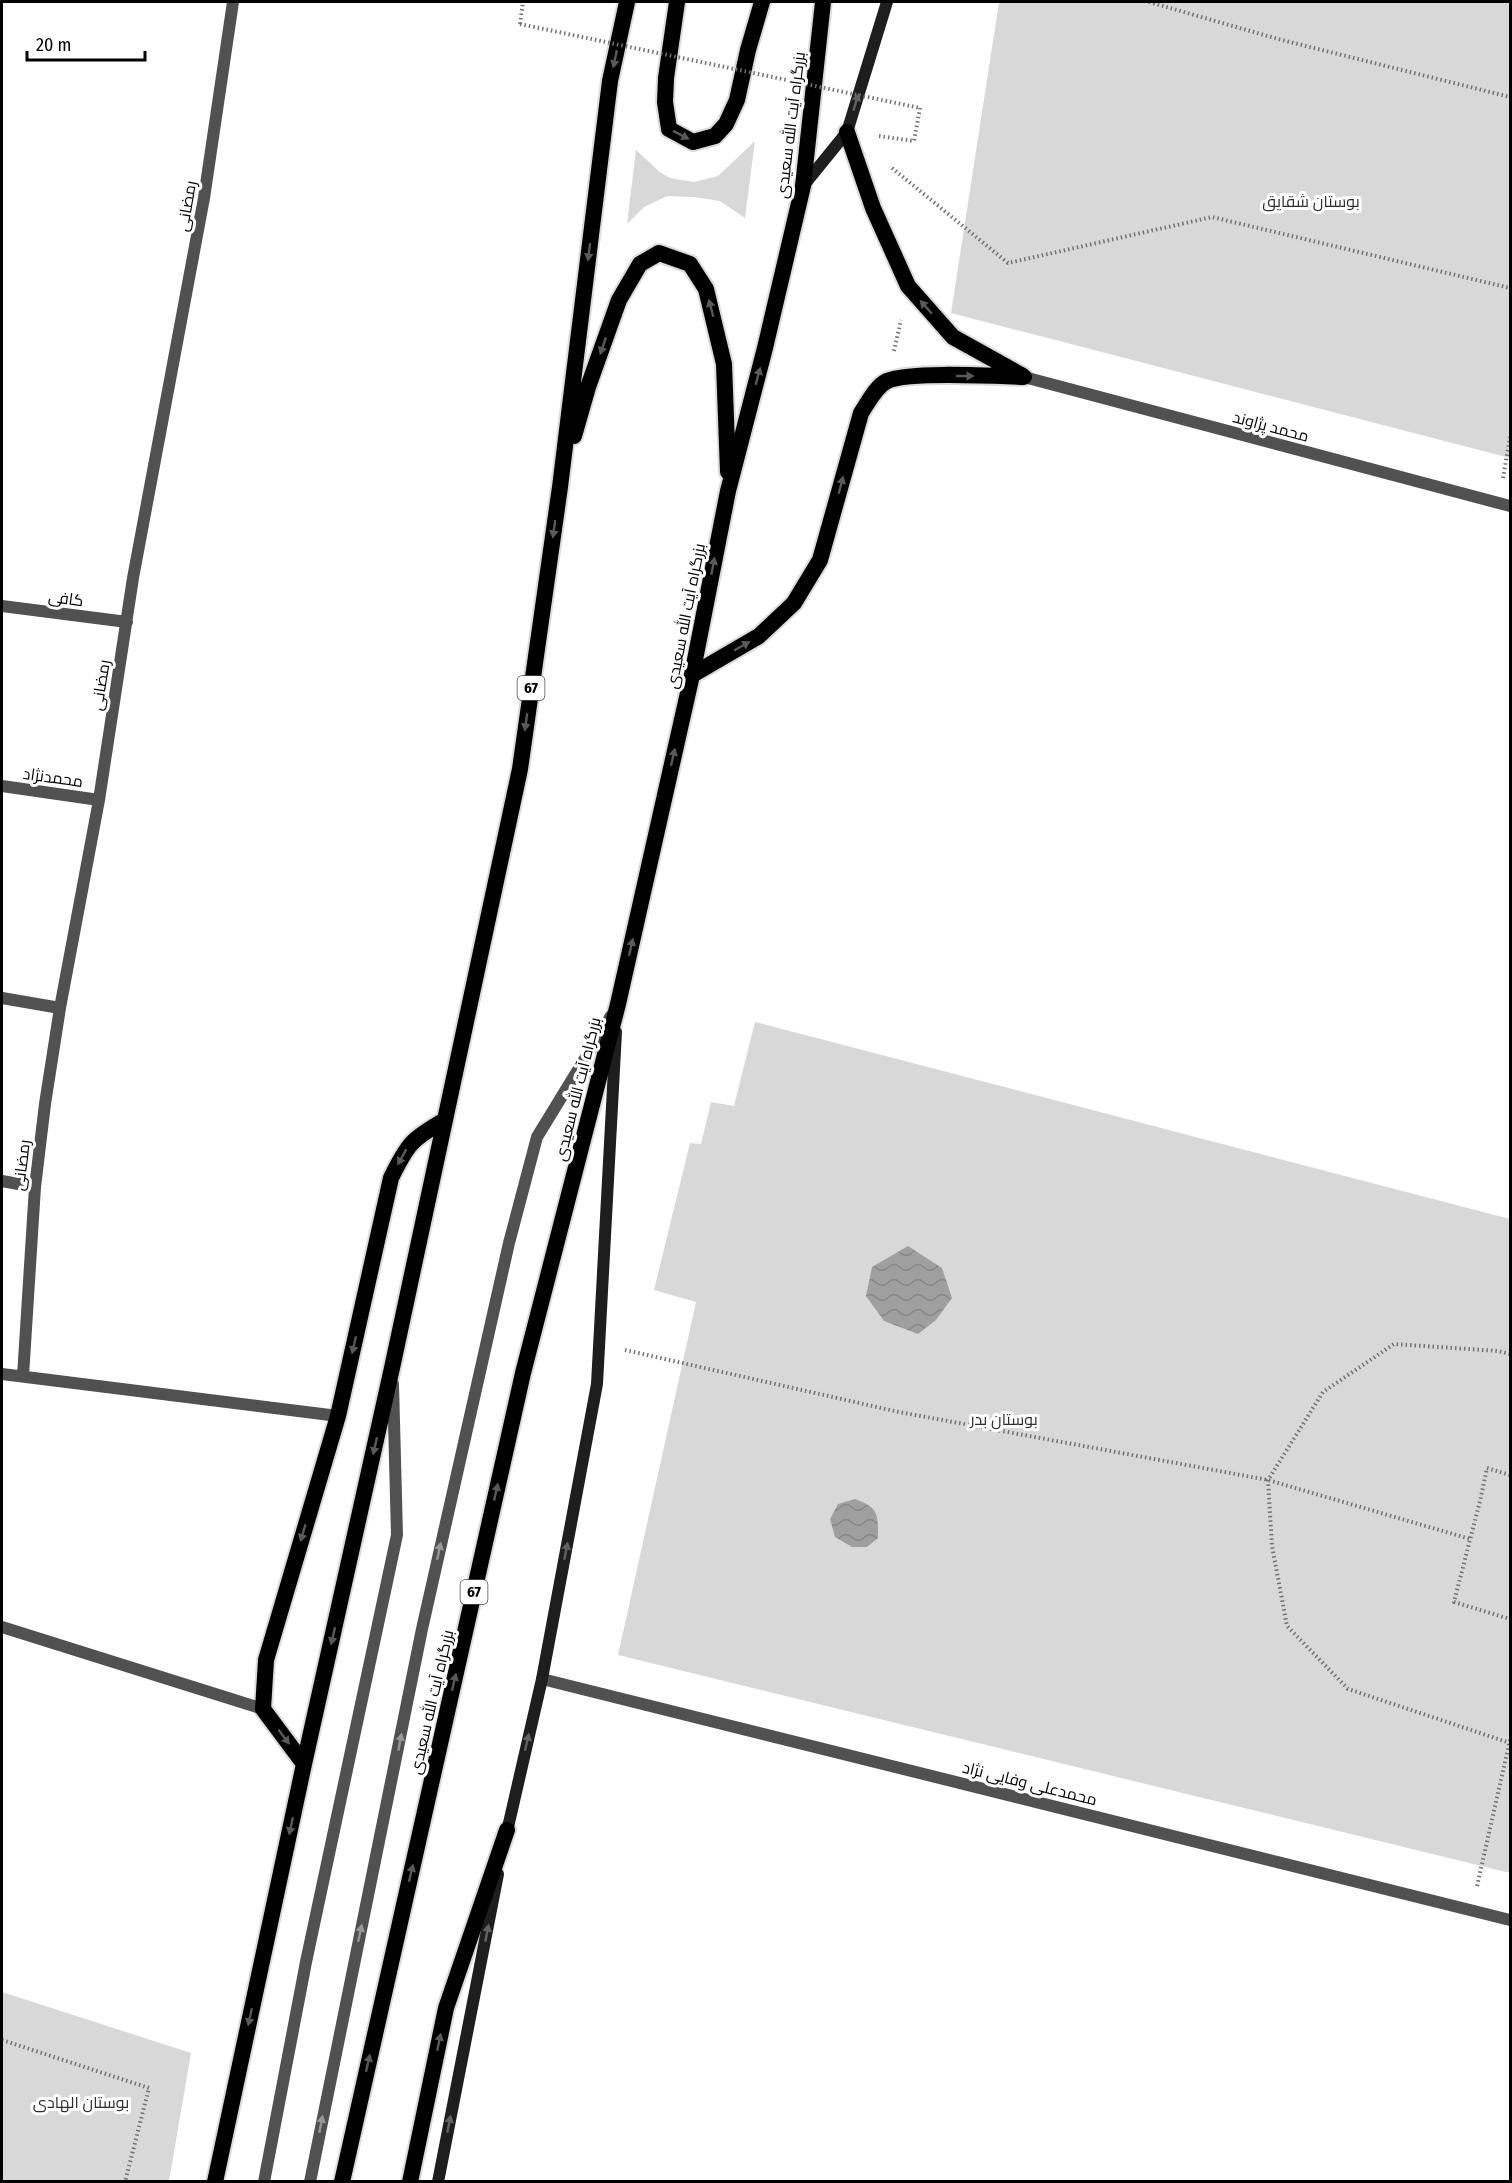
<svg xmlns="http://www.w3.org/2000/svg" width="1512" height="2183" font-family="'Fira Sans Condensed',Cairo,sans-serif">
<defs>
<pattern id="water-waves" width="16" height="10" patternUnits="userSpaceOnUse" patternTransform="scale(1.5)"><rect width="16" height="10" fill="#9f9f9f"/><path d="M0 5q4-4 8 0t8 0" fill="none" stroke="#878787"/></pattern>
</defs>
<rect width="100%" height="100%" fill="#fff"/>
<path fill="#d8d8d8" d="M999,2H1510V458L951,313Z
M755,141L745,218L720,201L694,197L667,196L644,207L627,224L636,150L661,173L670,178L694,182L718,176Z
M755,1022L1510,1219V1873L618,1655L696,1302L654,1290L690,1143L701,1144L711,1102L734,1106Z
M2,1992L191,2053L169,2181H2Z"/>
<path fill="url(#water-waves)" d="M908,1246L942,1268L952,1298L936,1320L918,1334L884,1321L866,1296L872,1267Z
M855,1499C879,1508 878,1514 878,1538L867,1547H852L835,1537L830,1519L838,1504Z"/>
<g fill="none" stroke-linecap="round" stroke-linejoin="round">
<g stroke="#dbdbdb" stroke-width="20">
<path id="trunk" d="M677,2L666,78L665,102L669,129L693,142L715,136L726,124L737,100L748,50L762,2
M847,132L873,208L908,286L953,337L1023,376
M574,436L588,387L619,300L640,264L659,253L690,264L706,289L724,364L728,472
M692,675L759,636L794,603L820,560L861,413C868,403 875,387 887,381C908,371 996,376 1024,377
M304,1764L263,1709L266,1660L338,1416L391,1178C408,1143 412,1139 445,1120
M215,2182L304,1764L392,1368L520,769L560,487L610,81L627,2
M342,2182L523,1373L618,1004L692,675L728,491L765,348L803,186L823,2
M410,2182L446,2008L507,1830"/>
</g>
<path stroke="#737373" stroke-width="4" stroke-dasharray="1.5 3" stroke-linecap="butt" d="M1149,2L1278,39L1510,97
M520,24L523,2
M879,136L914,141L920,108
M892,168L1008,263L1212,217L1510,288
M894,351L901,320
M1503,478L1510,437
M625,1350L899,1412L1268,1480L1470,1539
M1510,1354L1498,1351L1394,1344L1323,1392L1268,1480L1272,1546L1287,1626L1348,1689L1510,1743
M1510,1475L1487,1468L1480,1501L1454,1602L1510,1619
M1477,1886L1510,1740
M2,2040L149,2088L125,2182"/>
<path stroke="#515151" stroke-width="12" d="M2,1627L263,1709
M264,2182L306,1962L397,1535L393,1384
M310,2182L422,1629L509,1243L537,1137L611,1016"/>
<path stroke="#515151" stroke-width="12" d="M2,606L127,622
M2,786L99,800
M2,998L60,1008
M2,1181L35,1187
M2,1374L338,1416
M23,1376L35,1187L45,1104L60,1008L99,800L133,578L204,198L233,2"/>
<path stroke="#515151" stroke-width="12" d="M1024,377L1510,506
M542,1679L1510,1920"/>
<path stroke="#1e1e1e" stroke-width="12" d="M804,185L847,132L887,2
M506,1836L542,1679L597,1384L616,1032
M438,2182L498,1874"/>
<use href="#trunk" stroke="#000" stroke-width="16"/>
<path stroke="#737373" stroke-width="4" stroke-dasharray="1.5 3" stroke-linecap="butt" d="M520,24L920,108"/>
</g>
<defs><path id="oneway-solid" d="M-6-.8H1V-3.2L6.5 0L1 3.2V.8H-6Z" transform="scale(1.5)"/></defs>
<g fill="#595959">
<use href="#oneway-solid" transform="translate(615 59) rotate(102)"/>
<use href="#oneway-solid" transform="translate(681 135) rotate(27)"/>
<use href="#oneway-solid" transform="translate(589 252) rotate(97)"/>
<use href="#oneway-solid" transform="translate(926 307) rotate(-131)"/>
<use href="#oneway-solid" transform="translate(711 308) rotate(-105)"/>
<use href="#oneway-solid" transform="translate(603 346) rotate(109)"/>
<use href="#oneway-solid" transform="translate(758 376) rotate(-75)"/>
<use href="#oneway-solid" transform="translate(965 376)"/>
<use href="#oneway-solid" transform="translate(841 485) rotate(-75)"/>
<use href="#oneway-solid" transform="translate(554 529) rotate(98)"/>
<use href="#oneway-solid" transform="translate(713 566) rotate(-79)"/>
<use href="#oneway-solid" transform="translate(742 646) rotate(-30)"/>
<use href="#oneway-solid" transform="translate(526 722) rotate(98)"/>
<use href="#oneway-solid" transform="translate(673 757) rotate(-77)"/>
<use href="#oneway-solid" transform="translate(631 947) rotate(-77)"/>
<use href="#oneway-solid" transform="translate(402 1157) rotate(119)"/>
<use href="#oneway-solid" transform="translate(354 1345) rotate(103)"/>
<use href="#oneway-solid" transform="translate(375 1446) rotate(103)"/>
<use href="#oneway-solid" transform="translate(496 1492) rotate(-77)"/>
<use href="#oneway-solid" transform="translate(303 1533) rotate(106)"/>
<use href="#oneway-solid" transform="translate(333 1636) rotate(103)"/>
<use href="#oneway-solid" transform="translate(454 1682) rotate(-77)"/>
<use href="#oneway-solid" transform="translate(284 1737) rotate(53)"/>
<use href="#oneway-solid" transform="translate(291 1826) rotate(102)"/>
<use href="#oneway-solid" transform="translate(411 1873) rotate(-77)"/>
<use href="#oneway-solid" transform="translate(250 2017) rotate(102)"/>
<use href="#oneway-solid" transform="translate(439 2042) rotate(-78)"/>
<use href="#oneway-solid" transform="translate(368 2063) rotate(-77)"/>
</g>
<g fill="#626262">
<use href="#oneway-solid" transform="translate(856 102) rotate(-73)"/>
<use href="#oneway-solid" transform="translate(566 1551) rotate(-79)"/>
<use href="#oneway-solid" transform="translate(527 1742) rotate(-77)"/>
<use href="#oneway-solid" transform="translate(487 1933) rotate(-79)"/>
<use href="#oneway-solid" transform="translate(449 2124) rotate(-79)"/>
</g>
<g fill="#979797">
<use href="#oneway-solid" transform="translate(439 1551) rotate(-78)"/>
<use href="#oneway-solid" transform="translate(400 1742) rotate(-79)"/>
<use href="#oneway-solid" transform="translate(360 1933) rotate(-78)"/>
<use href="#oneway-solid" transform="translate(321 2124) rotate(-79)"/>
</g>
<g text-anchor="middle" stroke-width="6" stroke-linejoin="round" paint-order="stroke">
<g fill="#fff" stroke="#4c4c4c" stroke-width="1.5">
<rect x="517.5" y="676" width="27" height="24" rx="4.5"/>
<rect x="460.5" y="1580" width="27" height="24" rx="4.5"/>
</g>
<g font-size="15" font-weight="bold" fill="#000">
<text x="531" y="693">67</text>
<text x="474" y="1597">67</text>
</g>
<g font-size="16" fill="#000" stroke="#fff">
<text transform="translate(790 125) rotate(-83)" y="6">بزرگراه آیت الله سعیدی</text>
<text transform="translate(186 206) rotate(-80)" y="6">رمضانی</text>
<text transform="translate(1271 426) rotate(15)" y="6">محمد پژاوند</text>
<text transform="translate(66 598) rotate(8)" y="6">کافی</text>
<text transform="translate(685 616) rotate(-79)" y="6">بزرگراه آیت الله سعیدی</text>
<text transform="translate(100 685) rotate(-81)" y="6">رمضانی</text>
<text transform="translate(53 777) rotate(8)" y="6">محمدنژاد</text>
<text transform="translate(577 1089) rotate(-76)" y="6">بزرگراه آیت الله سعیدی</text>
<text transform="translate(21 1165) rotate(-83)" y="6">رمضانی</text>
<text transform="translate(431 1702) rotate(-77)" y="6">بزرگراه آیت الله سعیدی</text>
<text transform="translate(1030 1783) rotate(14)" y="6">محمدعلی وفایی نژاد</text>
</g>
<g font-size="16" fill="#2f2f2f" stroke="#fff">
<text x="1311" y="207">بوستان شقایق</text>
<text x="1004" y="1425">بوستان بدر</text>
<text x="81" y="2108">بوستان الهادی</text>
</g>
</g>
<rect width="1512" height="2183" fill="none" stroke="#000000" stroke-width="6"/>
<path d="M27 51v9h118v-9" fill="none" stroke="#000000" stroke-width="3"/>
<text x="36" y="51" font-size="18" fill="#000000" stroke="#ffffff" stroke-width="4.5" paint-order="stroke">20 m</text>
</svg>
